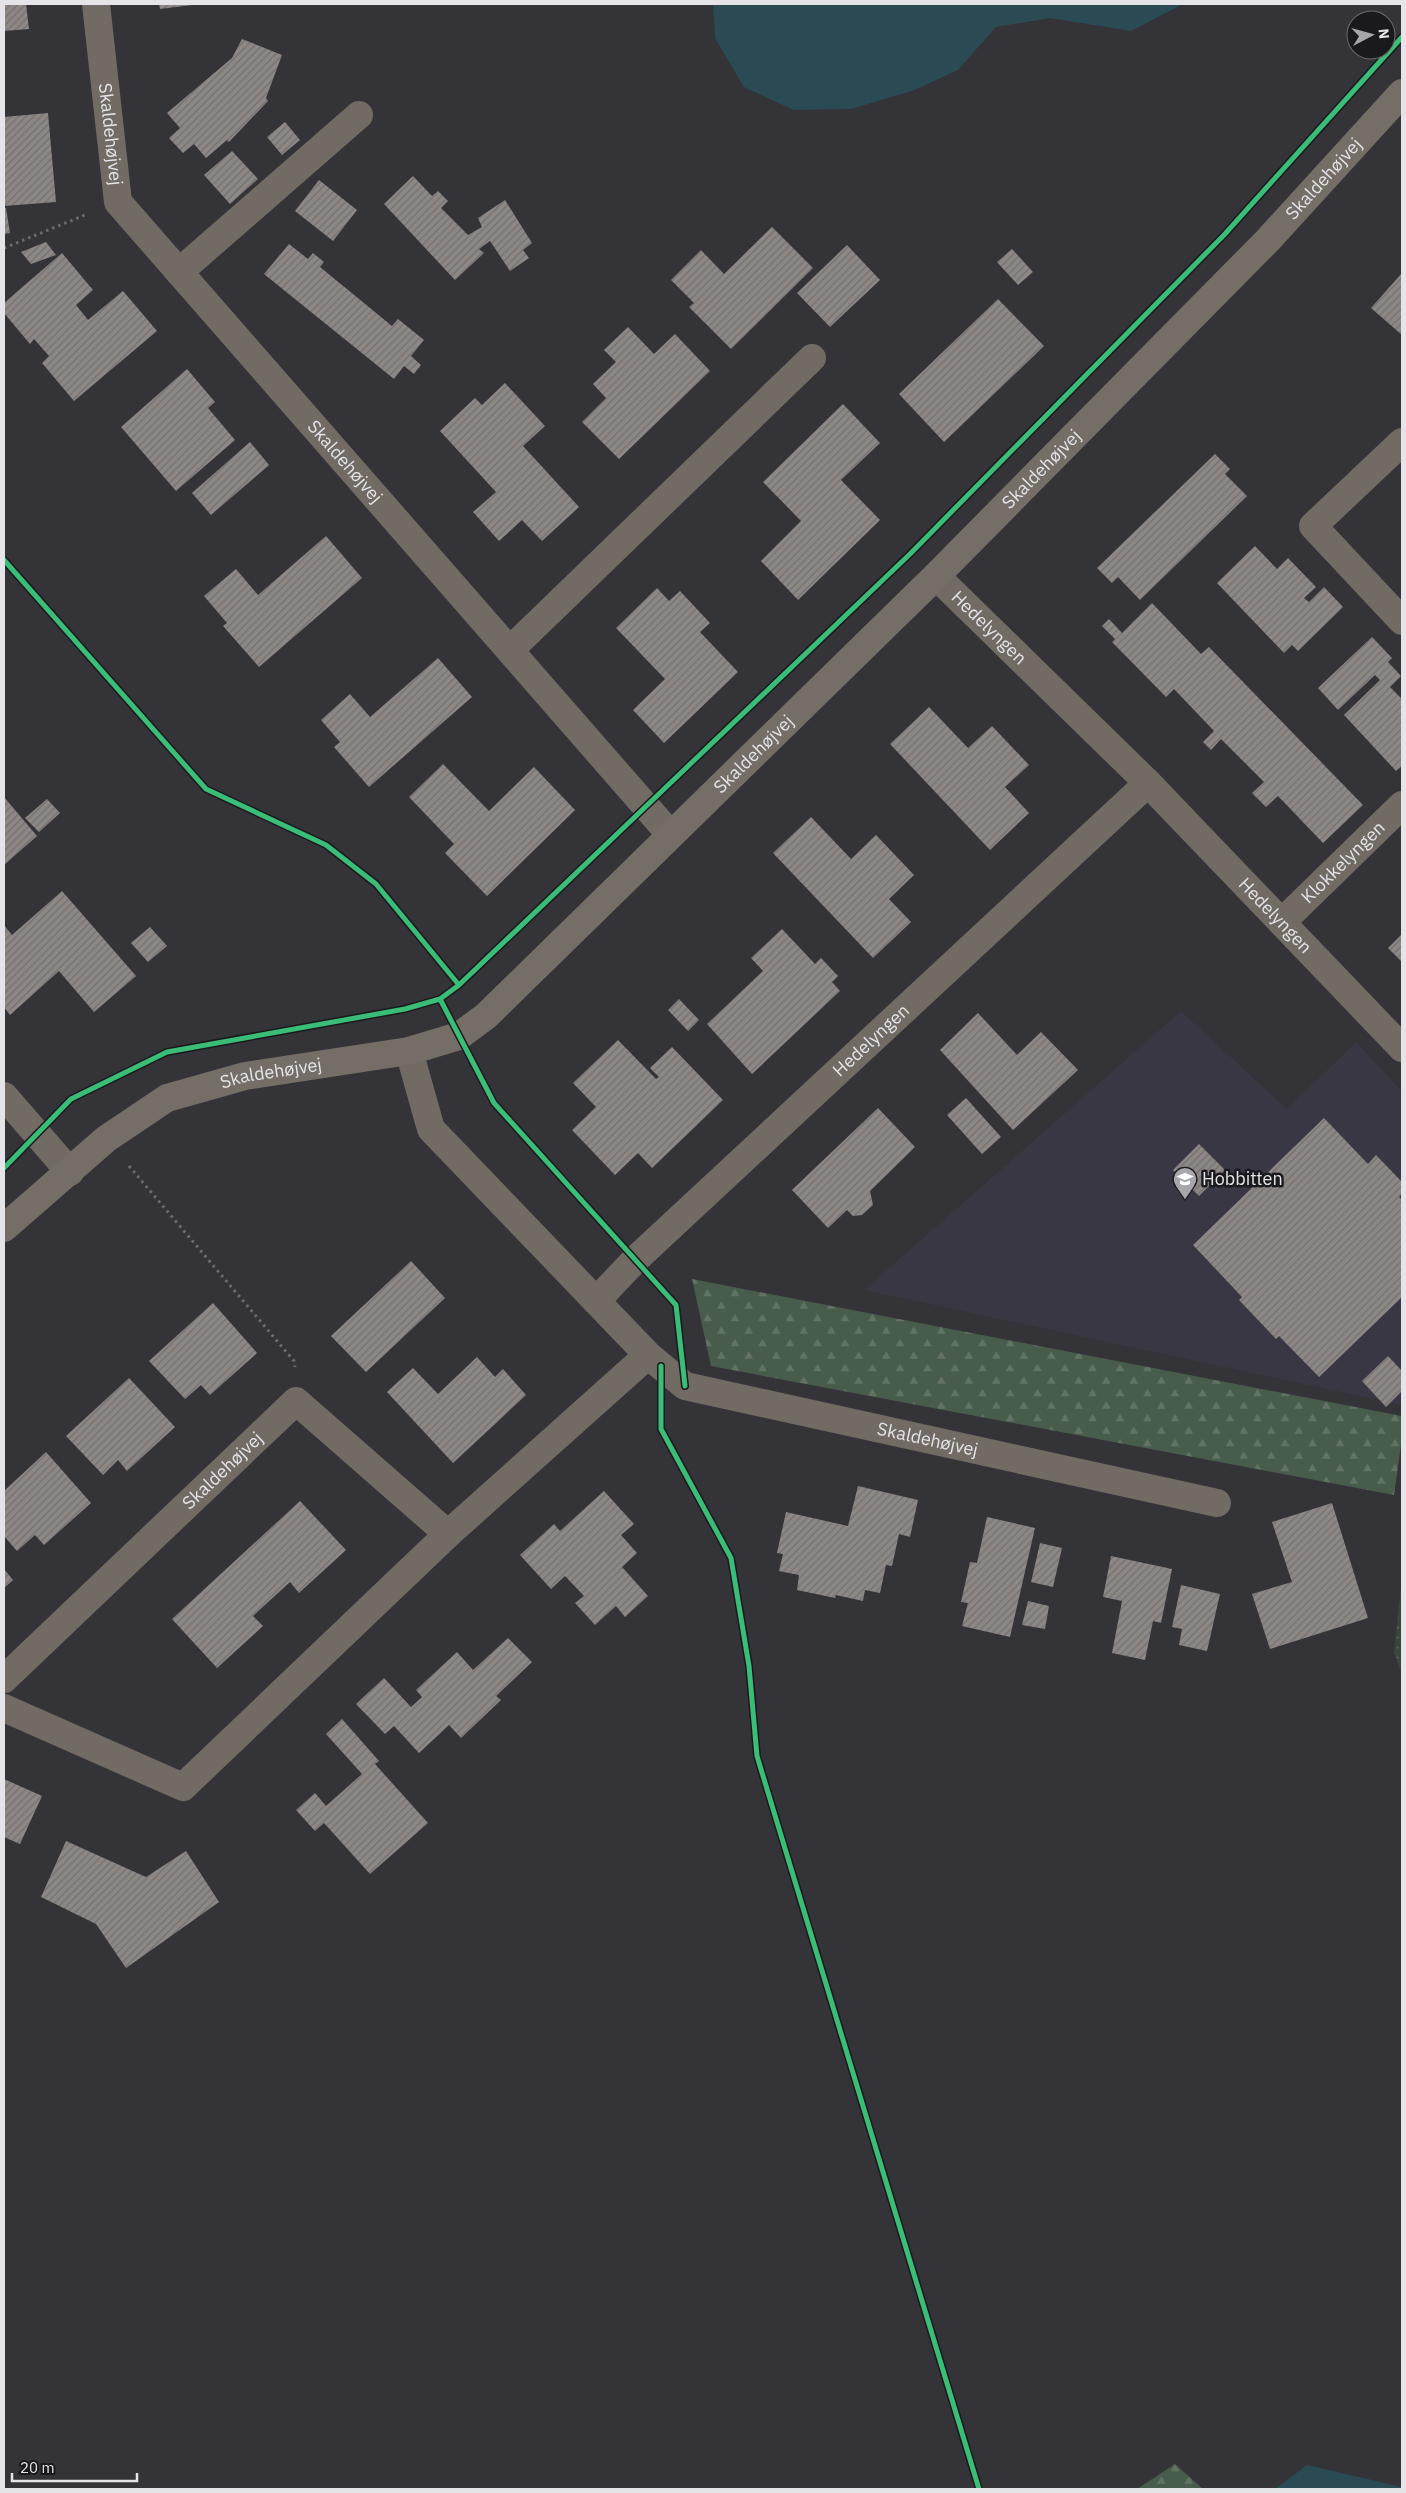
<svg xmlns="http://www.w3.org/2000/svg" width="1406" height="2493" font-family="'IBM Plex Sans',sans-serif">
<defs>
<pattern id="grass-dots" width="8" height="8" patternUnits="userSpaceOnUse" patternTransform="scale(1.25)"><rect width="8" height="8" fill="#38463b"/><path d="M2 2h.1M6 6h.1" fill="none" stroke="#556157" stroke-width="1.8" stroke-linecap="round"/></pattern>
<pattern id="forest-firs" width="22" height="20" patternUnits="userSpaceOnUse" patternTransform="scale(1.25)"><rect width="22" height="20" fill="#485c4b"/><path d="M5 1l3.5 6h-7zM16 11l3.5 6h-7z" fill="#627365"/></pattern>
<pattern id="building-hatch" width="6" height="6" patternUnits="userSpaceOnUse" patternTransform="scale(1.25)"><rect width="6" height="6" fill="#8d8886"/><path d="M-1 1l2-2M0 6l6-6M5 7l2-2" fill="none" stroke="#737070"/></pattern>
</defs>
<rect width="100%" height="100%" fill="#333338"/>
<path fill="#383743" d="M1181,1011L1287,1109L1356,1042L1402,1091V1405L864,1290Z"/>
<path fill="url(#grass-dots)" d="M1402,1577V1674L1394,1653Z"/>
<path fill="url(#forest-firs)" d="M692,1279L1402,1416V1438L1394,1495L711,1366Z
M1175,2464L1203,2489H1137Z"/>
<path fill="#2b4b54" d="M713,4H1183L1131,31L1050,18L996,27L958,70L912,91L851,109L794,110L744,87L715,38Z
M1307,2465L1402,2487V2489H1275Z"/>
<path fill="url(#building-hatch)" d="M4,4H26L29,29L4,31Z
M159,4H192V5L160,9Z
M242,39L282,55L266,98L268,101L229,142L227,140L206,158L194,144L183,153L169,138L180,128L167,113L232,58Z
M48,113L56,202L4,206V117Z
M285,122L300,140L282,155L267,137Z
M232,151L258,179L230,204L204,175Z
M413,176L432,196L438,191L448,201L441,208L468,235L482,227L478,218L505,200L532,243L523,250L529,258L510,271L490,241L479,249L484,253L455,280L384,204Z
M319,180L357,210L333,241L295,211Z
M4,208H6L10,233L4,234Z
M772,227L813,268L731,349L689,307L694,303L671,280L701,250L724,274Z
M46,242L56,255L31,264L21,252Z
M289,244L308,259L313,253L324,262L320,267L392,326L398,319L424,340L411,356L421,365L414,374L404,366L394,379L264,274Z
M847,245L880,280L830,327L797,293Z
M1012,249L1033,272L1018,285L997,262Z
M62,253L93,290L76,305L88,320L123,291L157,331L74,401L42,363L49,356L34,339L30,344L4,313V303Z
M1402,273V335L1371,308Z
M998,299L1044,346L944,442L899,394Z
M628,327L654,354L675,334L710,371L619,459L582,422L606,398L593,384L616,362L604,350Z
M187,369L215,402L208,408L235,440L176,491L121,427Z
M505,383L545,426L523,446L579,507L542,541L522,520L499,541L473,512L496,492L440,431L475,398L482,405Z
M843,404L880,443L841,480L880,520L798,600L761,561L801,521L763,482Z
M250,442L269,465L211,515L192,493Z
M1215,454L1230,469L1225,474L1247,496L1140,600L1118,577L1112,583L1097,568Z
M326,536L362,578L259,667L223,626L227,623L204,596L236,569L258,595Z
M1255,546L1277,569L1288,558L1316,587L1304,598L1309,602L1324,587L1343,607L1298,651L1292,645L1284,653L1217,583Z
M657,588L669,601L680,591L710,623L700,632L738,672L664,743L633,710L665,679L616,628Z
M1152,603L1201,654L1209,647L1363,805L1323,843L1278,796L1266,807L1252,793L1264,782L1221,739L1211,750L1203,742L1214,731L1174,689L1166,697L1112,642L1115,639L1102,626L1109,619L1122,633Z
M1372,637L1392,658L1388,662L1401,676L1390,687L1402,699V766L1396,771L1344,715L1380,680L1375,675L1338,710L1318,688Z
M438,658L472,697L369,787L334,747L340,742L321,720L350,694L370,717Z
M929,707L968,748L992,726L1029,765L1005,787L1029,813L990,850L890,744Z
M443,764L489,811L534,767L575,810L487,896L445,853L454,844L409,797Z
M4,797L37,836L4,865Z
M47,799L60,813L39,832L25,818Z
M811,817L851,859L876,835L914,875L889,899L911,922L873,958L773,853Z
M62,891L136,976L94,1012L59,971L10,1015L4,1007V925L12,935Z
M150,927L167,946L148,962L131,943Z
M782,929L815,964L821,958L838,976L832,982L840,991L752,1074L707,1024L763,971L751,958Z
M1402,934V962L1388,948Z
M679,999L699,1020L688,1031L668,1010Z
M978,1013L1017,1055L1041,1032L1078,1070L1013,1130L940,1050Z
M618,1040L656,1079L659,1077L650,1068L672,1047L723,1100L652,1168L638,1153L615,1175L572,1130L596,1107L573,1083Z
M966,1098L1001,1137L982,1154L947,1115Z
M878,1108L915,1147L870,1191L873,1205L862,1215L853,1216L847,1210L828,1228L792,1190Z
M1324,1118L1368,1164L1376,1155L1402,1182V1194L1399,1197L1402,1200V1297L1319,1377L1279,1336L1276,1339L1239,1300L1242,1297L1193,1245Z
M1199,1144L1225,1170L1199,1196L1173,1170Z
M411,1261L445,1298L366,1372L331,1336Z
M213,1303L257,1353L210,1395L201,1385L185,1399L149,1361Z
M1388,1356L1402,1371V1391L1386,1407L1362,1381Z
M477,1357L495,1377L503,1369L526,1395L453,1463L387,1392L413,1368L438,1394Z
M129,1378L175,1427L127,1471L118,1460L103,1475L66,1436Z
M46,1452L91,1503L44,1545L35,1535L17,1551L4,1536V1491Z
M858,1486L918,1500L910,1537L899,1534L892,1566L886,1565L880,1593L865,1590L863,1601L836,1595L835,1598L797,1590L799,1575L779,1571L783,1554L777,1553L786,1512L848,1526Z
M604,1491L634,1524L621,1535L637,1553L622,1567L648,1596L625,1617L616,1606L595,1625L575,1603L584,1596L565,1576L551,1589L520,1555L554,1524L560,1531Z
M300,1501L346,1550L299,1593L290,1582L253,1616L263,1626L217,1668L172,1619Z
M1332,1503L1368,1618L1270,1649L1252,1594L1292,1582L1272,1522Z
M987,1517L1035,1528L1010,1637L962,1626L968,1603L961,1602L970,1562L977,1563Z
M1040,1543L1062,1548L1053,1587L1031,1582Z
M1111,1556L1172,1569L1161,1623L1153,1621L1145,1660L1112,1653L1122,1601L1103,1597Z
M4,1569L13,1580L4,1588Z
M1181,1585L1220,1594L1207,1651L1179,1645L1182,1629L1172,1627Z
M1028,1601L1049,1606L1045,1629L1022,1625Z
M508,1638L532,1662L496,1696L501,1700L461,1738L449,1725L419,1753L394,1726L385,1734L356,1704L384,1678L411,1707L422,1697L416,1690L457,1652L473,1670Z
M342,1719L379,1761L375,1764L428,1823L370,1874L324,1823L315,1831L296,1810L315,1793L326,1806L362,1774L326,1734Z
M4,1779L42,1796L20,1844L4,1837Z
M66,1841L146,1877L186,1851L219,1902L126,1968L96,1924L41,1897Z"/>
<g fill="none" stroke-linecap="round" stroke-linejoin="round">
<path stroke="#706d68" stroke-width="3" stroke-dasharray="2.5 4" stroke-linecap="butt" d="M4,248L85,215
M129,1166L294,1361L295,1367"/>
<g stroke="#716b63" stroke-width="28">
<path id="s1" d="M96,4L118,202L670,834"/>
<path d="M179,272L359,115"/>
<path d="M1402,442L1313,526L1402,621"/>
<path id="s2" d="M936,576L1148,783L1402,1048"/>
<path d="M510,650L812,358"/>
<path id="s3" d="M1283,921L1402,805"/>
<path id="s4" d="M409,1051L431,1129L648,1355L685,1386L1217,1503"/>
<path d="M4,1096L70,1172"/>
<path id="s5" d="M596,1301L636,1259L1148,783"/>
<path id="s6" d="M4,1679L296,1401L448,1534"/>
<path d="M4,1708L183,1787L448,1534L648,1355"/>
</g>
<path stroke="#746e66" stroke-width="28" id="s7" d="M4,1228L106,1139L167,1098L245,1076L409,1051L459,1036L486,1016L936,576L1268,240L1402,93"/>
<g stroke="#1a1a1e" stroke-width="8">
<path id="cycleway" d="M4,560L206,789L326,845L376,884L459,985
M440,999L494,1103L676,1305L685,1386
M4,1168L71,1099L167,1052L405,1009L440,999L459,985L910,554L1224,235L1402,37
M661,1366V1429L731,1558L749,1666L757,1756L979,2489"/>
</g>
<use href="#cycleway" stroke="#3abd76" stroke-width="5"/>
</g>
<defs>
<g id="school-pin" transform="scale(1.25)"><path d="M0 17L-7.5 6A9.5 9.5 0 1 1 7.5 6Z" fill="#a6a6ab" stroke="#1a1a1e"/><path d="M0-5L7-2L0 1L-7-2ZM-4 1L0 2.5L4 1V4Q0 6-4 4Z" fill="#fff"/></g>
</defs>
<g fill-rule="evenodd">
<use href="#school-pin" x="1185" y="1179"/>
</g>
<g text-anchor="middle" stroke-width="5" stroke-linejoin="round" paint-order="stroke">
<g font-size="18" fill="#e4e4e9" stroke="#1a1a1e">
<text dy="6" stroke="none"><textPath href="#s1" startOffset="131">Skaldehøjvej</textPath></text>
<text dy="6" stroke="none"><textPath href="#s7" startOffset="1726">Skaldehøjvej</textPath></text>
<text dy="6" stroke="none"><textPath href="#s1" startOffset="544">Skaldehøjvej</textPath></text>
<text dy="6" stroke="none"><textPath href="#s7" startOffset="1321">Skaldehøjvej</textPath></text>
<text dy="6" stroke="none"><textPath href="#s2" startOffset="74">Hedelyngen</textPath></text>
<text dy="6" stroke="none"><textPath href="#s7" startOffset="916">Skaldehøjvej</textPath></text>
<text dy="6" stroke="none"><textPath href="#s3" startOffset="84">Klokkelyngen</textPath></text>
<text dy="6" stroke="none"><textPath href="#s2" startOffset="480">Hedelyngen</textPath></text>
<text dy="6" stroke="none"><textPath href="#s5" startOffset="379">Hedelyngen</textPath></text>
<text dy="6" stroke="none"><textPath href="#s7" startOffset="316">Skaldehøjvej</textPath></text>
<text dy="6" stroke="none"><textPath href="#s4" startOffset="691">Skaldehøjvej</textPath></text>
<text dy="6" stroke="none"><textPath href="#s6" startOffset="302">Skaldehøjvej</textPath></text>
</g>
<g font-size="18" fill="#e4e4e9" stroke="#1a1a1e" text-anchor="start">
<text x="1202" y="1185">Hobbitten</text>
</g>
</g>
<rect width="1406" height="2493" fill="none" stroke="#e4e4e9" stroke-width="10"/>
<g transform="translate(1371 35) rotate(84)"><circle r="24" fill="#1a1a1e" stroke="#6b6b6f"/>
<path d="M0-4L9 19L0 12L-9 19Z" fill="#a6a6ab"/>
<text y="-8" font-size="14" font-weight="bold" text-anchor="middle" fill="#e4e4e9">N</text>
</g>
<path d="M12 2473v8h125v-8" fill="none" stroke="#e4e4e9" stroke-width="2.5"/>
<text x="20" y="2473" font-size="15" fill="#e4e4e9" stroke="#1a1a1e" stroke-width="4" paint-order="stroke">20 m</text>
</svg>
